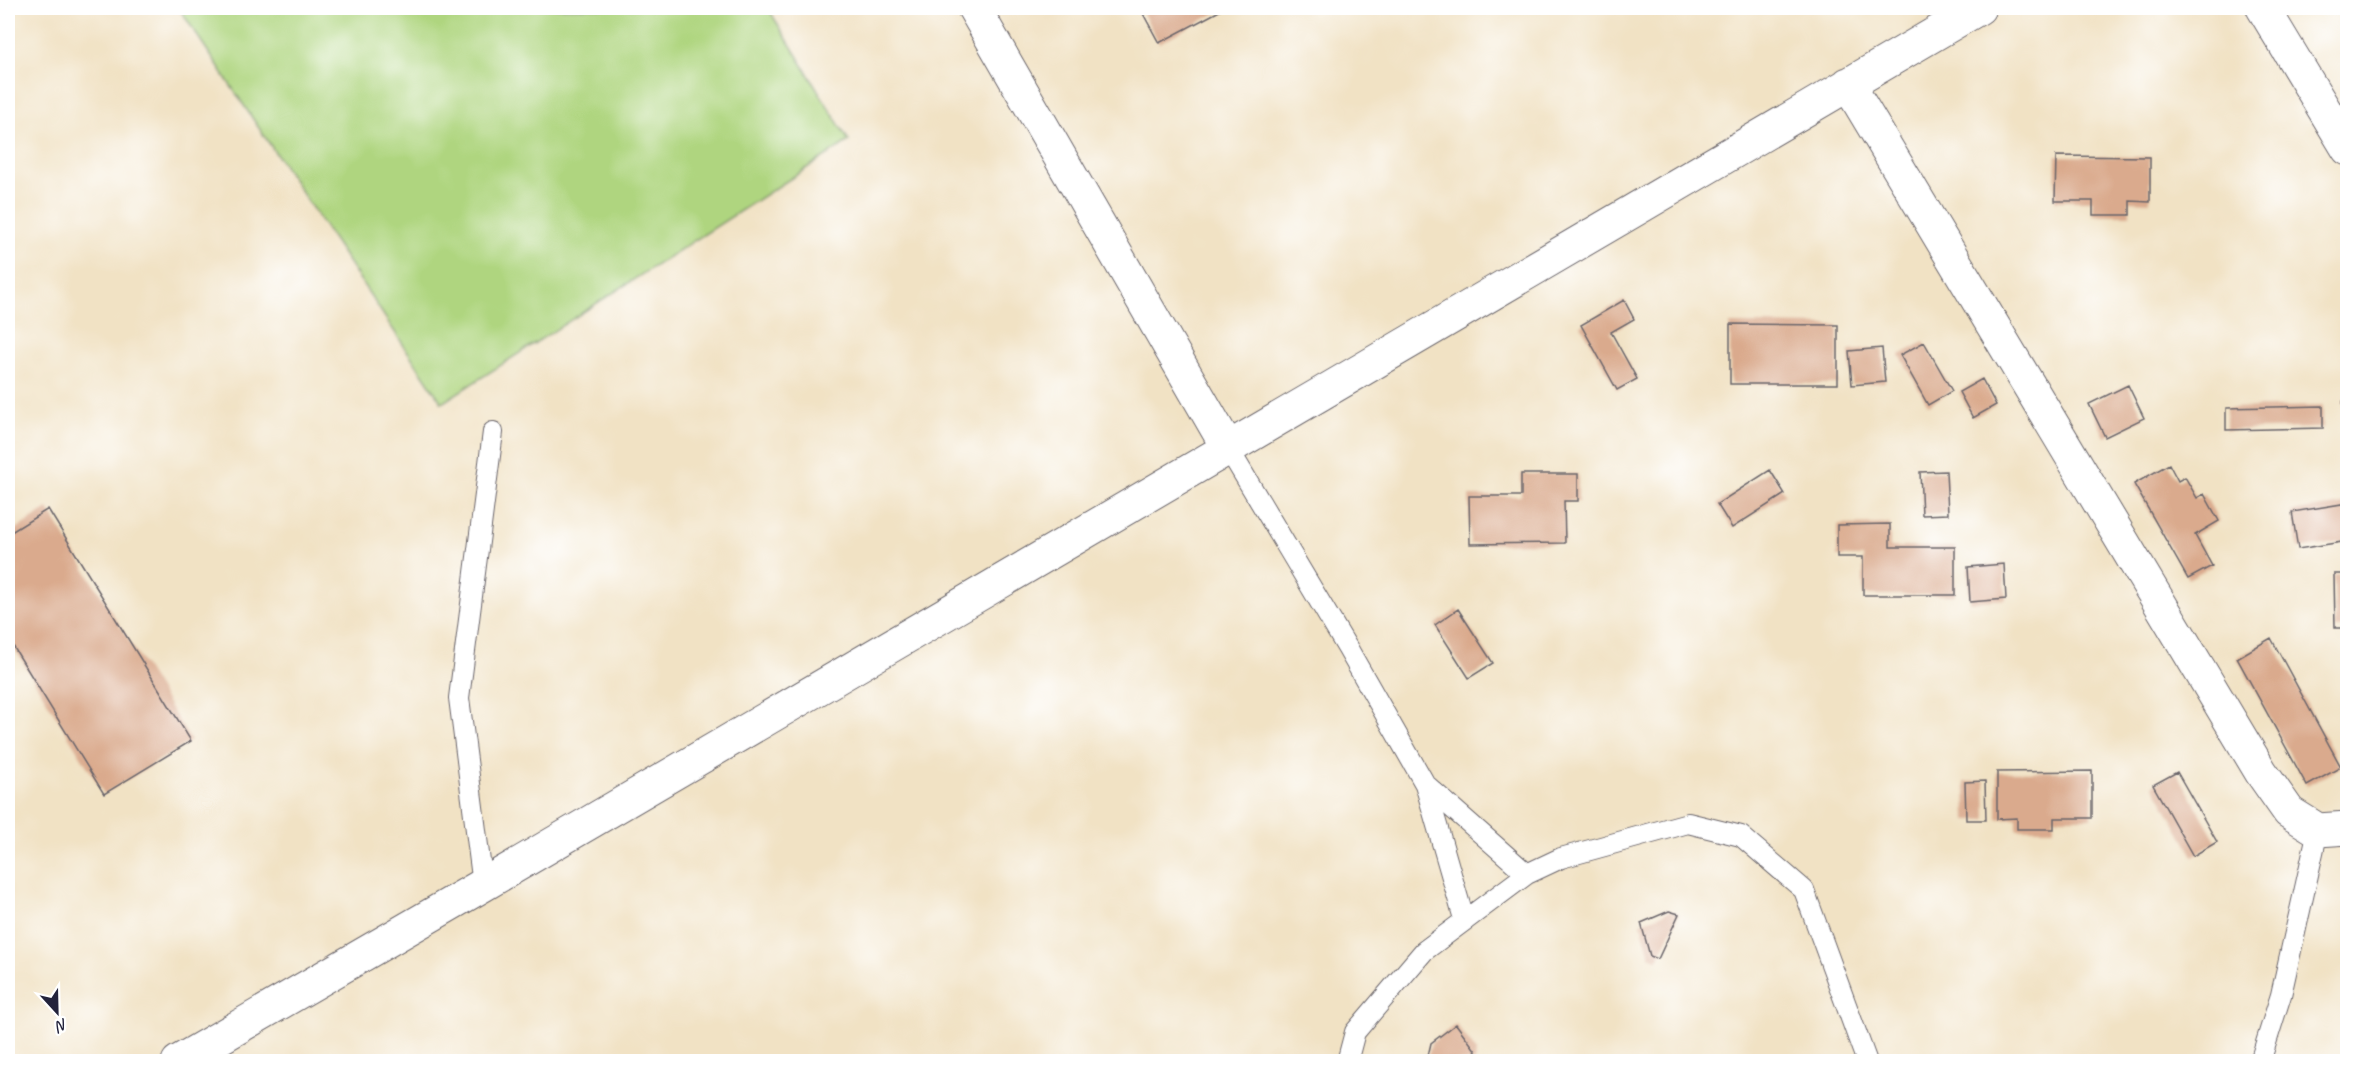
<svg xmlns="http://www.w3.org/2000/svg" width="2355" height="1069" font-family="Caveat,sans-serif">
<rect width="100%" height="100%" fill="#fff"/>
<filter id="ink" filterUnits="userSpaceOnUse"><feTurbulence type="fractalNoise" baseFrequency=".0167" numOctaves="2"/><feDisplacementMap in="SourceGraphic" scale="12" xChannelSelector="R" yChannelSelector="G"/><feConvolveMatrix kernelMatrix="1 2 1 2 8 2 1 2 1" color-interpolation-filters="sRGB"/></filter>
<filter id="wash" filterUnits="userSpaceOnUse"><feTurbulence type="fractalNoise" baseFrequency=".008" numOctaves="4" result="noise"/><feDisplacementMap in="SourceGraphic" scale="24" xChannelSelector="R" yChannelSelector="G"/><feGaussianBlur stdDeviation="1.35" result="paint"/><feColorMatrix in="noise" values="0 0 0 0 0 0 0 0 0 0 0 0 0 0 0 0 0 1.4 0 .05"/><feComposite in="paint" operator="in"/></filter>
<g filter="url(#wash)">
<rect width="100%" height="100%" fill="#f1e2c4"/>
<path fill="#afd57f" stroke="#687c5d" stroke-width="1.5" d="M179,8H768L849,141L442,403Z"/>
<g id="blocks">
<path fill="#daaa8d" d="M1140,8H1225L1159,43Z
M2056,156L2150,157V202L2130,201V215H2093V201H2055Z
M1624,300L1634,319L1611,332L1637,379L1617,390L1581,325Z
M1730,324L1838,325V384H1730Z
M1924,342L1952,391L1928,405L1900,355Z
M1882,348L1885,382L1852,385L1849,351Z
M1982,379L1996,405L1973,418L1959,392Z
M2128,385L2144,418L2105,437L2089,404Z
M2343,401H2348V413H2343Z
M2323,406V428L2226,430V408Z
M2169,464L2178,481L2185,477L2197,498L2204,494L2219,521L2195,535L2212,566L2188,579L2134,484Z
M1770,470L1785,494L1732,528L1717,504Z
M1946,471L1948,514L1922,515L1920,472Z
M1521,474H1578V501H1564L1565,543L1470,544L1469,496H1521Z
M2348,503V541L2298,549L2292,512Z
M48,509L191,741L104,794L8,638V534Z
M1890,524V547H1955V595H1863V557H1837V525Z
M2004,564L2006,599L1970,602L1968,567Z
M2334,574H2348V628H2335Z
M1458,609L1493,663L1469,678L1435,625Z
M2271,638L2341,767L2307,786L2237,658Z
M2092,771V818H2054V829H2017V818L1997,819V772Z
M2177,772L2217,842L2193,856L2153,785Z
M1985,781L1986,820H1966L1965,782Z
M1669,911L1679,914L1658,959L1650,956L1641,923Z
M1456,1024L1476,1051L1475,1062L1427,1060L1431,1043Z"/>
</g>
</g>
<g filter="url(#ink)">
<use href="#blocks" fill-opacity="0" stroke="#6a656b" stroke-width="1.5"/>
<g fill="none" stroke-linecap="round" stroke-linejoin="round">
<g stroke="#6a656b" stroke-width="22">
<path id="service" d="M1228,448L1348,649L1425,784L1464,919
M1425,784L1527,874
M483,885L459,698L493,432
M1347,1062L1355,1032L1424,951L1527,874L1561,858L1688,823L1741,836L1804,890L1867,1062
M2260,1062L2281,995L2318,830"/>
</g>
<g stroke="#6a656b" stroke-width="35">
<path id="minor" d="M974,8L1228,448
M2263,8L2348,149
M1848,84L2261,772L2289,812L2318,830L2348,828
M178,1062L483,885L1979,8"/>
</g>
<use href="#service" stroke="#fff" stroke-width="20"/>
<use href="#minor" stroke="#fff" stroke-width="33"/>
</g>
</g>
<rect width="2355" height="1069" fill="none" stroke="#fff" stroke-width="30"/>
<g transform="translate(57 1012) rotate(158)" stroke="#ffffff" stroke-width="4.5" paint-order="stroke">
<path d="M0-4.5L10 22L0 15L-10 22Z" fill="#22223b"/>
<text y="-9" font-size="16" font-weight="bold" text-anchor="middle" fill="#22223b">N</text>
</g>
</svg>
